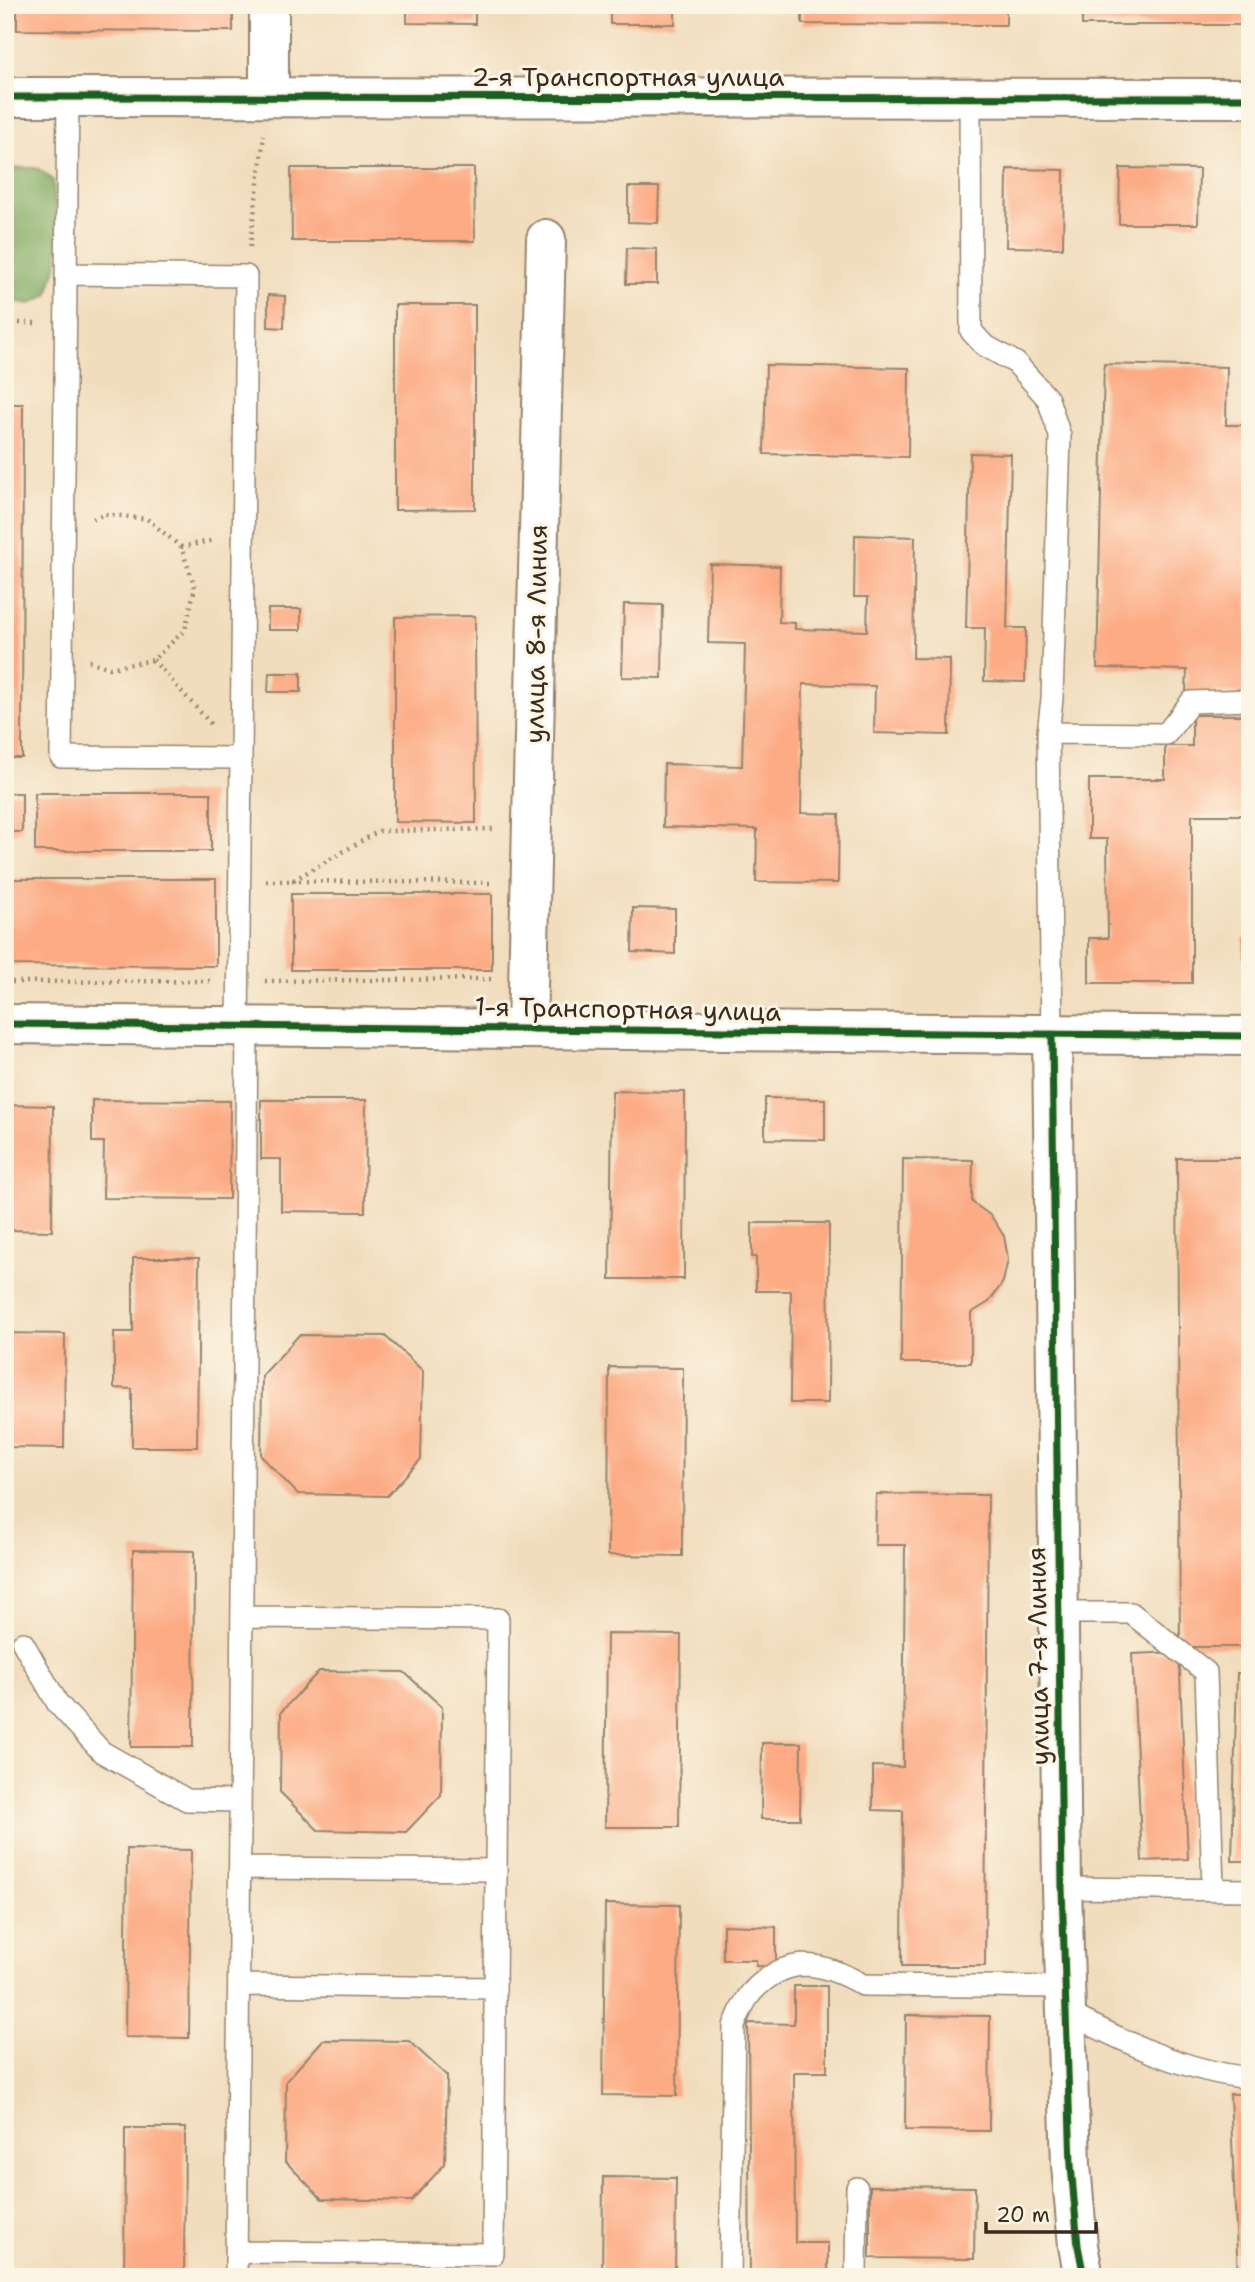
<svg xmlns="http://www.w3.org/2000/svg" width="1255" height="2282" font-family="'Shantell Sans',sans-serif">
<rect width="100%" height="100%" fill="#fcf5e5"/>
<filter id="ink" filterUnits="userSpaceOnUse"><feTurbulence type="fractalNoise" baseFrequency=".0143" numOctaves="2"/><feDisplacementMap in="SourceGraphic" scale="14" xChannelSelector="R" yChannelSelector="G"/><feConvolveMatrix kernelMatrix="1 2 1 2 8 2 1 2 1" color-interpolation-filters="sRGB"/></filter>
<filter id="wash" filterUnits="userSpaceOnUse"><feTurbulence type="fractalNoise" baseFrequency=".00686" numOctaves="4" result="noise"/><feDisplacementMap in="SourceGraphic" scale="28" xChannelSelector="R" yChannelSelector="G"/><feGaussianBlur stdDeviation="1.57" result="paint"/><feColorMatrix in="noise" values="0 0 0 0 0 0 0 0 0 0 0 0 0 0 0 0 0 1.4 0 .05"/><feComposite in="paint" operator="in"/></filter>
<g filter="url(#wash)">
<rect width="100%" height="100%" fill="#f1ddbd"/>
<path fill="#80a960" stroke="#5e6a3f" stroke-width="2" d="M5,168H37L53,180L58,260L48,295L30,304L5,300Z"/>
<g id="blocks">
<path fill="#fcab84" d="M17,5H233V31L17,30Z
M407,5H475V24L407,23Z
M610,5H675V24H610Z
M802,5H1006V25L802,24Z
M1082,5H1250V25H1082Z
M291,168H474L475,241H292Z
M1120,168L1199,169L1198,224H1119Z
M1007,169L1064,170L1063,248L1006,247Z
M628,187H659L658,223L628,222Z
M627,248L657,249V284H626Z
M268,295L285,296L284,328L268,327Z
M395,305H475V509L395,510Z
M5,337H12V369H5Z
M1104,364L1227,367L1226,425H1250L1247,693L1186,692L1187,670L1097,668Z
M766,365L909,368L908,457L764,454Z
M5,404H23L22,758H5Z
M970,453L1011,454L1007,628H1026L1025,682L984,681L985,628H966Z
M855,535L915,537L913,658L950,659L949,735L874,733L875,686L803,684L801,813L839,814L838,883L756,882L757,829L663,827L664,764L742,766L745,644L708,643L710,564L780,566L779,622L795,623V629L867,631L868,597H854Z
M624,604L663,605L662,678L622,677Z
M268,609H301V630H268Z
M475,616L476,823L395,822V617Z
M269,673H301V692H268Z
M1192,715H1250V815H1192V983H1089V938H1108L1107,839H1089V779H1165V746H1192Z
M5,793H22V832H5Z
M35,793H211V851H35Z
M5,879H216V966L5,965Z
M291,894H492V970H291Z
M633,908L675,909V954L632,952Z
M1243,937H1250V958H1243Z
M612,1091L685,1092L684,1279H610Z
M765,1098L825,1099V1140L765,1139Z
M92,1100L230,1101L229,1199L103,1198L104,1142H92Z
M261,1100H366L365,1212L281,1211V1159H261Z
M7,1105L53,1106L52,1231L6,1230Z
M1177,1158H1246L1249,1647H1180Z
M903,1159L973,1160L972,1202L991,1216L1004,1236L1008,1259L1003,1282L989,1302L971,1313V1363H901Z
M752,1223H829L828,1403H790L791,1291H756V1257H752Z
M133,1258H199L197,1447H132V1389L114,1388V1332H133Z
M5,1333L65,1334L64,1448L5,1447Z
M299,1335L385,1336L423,1371L421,1459L387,1496L298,1494L261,1456L262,1376Z
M609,1367L683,1368L682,1556L608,1555Z
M876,1494L988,1495L985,1966H902L903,1811L873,1810V1766L903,1767L905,1545H875Z
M133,1550L194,1551L193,1747H131Z
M607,1634L681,1635L679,1827H605Z
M1179,1652L1188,1859L1142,1861L1132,1654Z
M319,1671L404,1672L442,1707L441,1795L406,1832L318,1830L280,1792L281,1712Z
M1237,1673H1250V1861H1232Z
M762,1743H801L800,1819H761Z
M127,1849L191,1850L189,2038L125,2037Z
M605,1904L679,1905L677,2096L603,2095Z
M723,1925L776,1927V1967L756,1966V1960H723Z
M794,1986H827V2072H794L795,2243H828V2277H750L748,2023L794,2024Z
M906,2015L990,2016L989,2131L905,2130Z
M323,2040L409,2041L447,2076L445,2164L411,2201L322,2199L285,2161L286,2081Z
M1230,2094H1250V2277H1238Z
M125,2128H185L184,2277H124Z
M603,2177L676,2178L675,2277H602Z
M870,2186L975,2187L974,2259L870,2258Z"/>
</g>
</g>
<g filter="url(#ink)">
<use href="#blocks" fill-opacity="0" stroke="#96846e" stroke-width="2"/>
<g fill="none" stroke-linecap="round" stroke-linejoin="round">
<g stroke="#96846e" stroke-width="24">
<path id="service" d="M68,97L61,757L241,758L238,1027
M970,99L971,331L984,345L1016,363L1048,399L1060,436L1052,699L1048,733L1052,1034
M66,274L246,276L241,758
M1048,733L1166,734L1191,702L1250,700
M1059,1613H1131L1206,1672L1213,1889
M23,1643L58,1704L102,1752L187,1800L240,1801
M240,1868L496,1870
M1062,1888L1250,1890
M239,1985L495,1988
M1066,2012C1125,2042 1183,2071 1250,2078
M237,2252L493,2254L498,1619L242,1617
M236,2277L247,1026
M730,2277L734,2026C739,2015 744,2000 752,1992C788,1953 823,1962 863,1985L1065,1987
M856,2277L857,2188"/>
</g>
<g stroke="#96846e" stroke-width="42">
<path id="minor" d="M269,97V5
M527,1029L546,239"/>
</g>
<g stroke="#96846e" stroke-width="42">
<path id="tertiary" d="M5,97L1250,98
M5,1024L1250,1036
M1052,1034L1062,1888L1071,2165L1078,2246L1084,2277"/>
</g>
<path stroke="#96846e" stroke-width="4.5" stroke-dasharray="2 5" stroke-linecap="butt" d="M250,247L264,135
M5,323H36
M181,547L215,540
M153,660L211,724
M89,661L110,668L153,660L185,630L195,587L181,547L147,519L104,514L93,519
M266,881H292L379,831L496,829
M292,881L494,883
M265,981L491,979
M5,982L211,981"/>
<use href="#service" stroke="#fff" stroke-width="21"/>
<use href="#minor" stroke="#fff" stroke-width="38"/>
<use href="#tertiary" stroke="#fff" stroke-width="38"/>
<g stroke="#fcf5e5" stroke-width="11">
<path id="cycleway" d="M5,97L1250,98
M5,1024L1250,1036
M1052,1034L1062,1888L1071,2165L1078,2246L1084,2277"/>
</g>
<use href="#cycleway" stroke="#1b5e20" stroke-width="7"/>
</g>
</g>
<g text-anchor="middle" stroke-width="6" stroke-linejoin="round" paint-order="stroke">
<g font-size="26" fill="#3b2a1e" stroke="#fcf5e5">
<text x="628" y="86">2-я Транспортная улица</text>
<text transform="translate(536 634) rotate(-89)" y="9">улица 8-я Линия</text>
<text transform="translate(628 1009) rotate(1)" y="9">1-я Транспортная улица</text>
<text transform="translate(1038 1656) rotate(-91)" y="9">улица 7-я Линия</text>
</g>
</g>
<rect width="1255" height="2282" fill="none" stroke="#fcf5e5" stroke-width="28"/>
<path d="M986 2222v10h110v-10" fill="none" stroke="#3b2a1e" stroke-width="3.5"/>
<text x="996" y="2222" font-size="21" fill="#3b2a1e" stroke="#fcf5e5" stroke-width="5" paint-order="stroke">20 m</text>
</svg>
